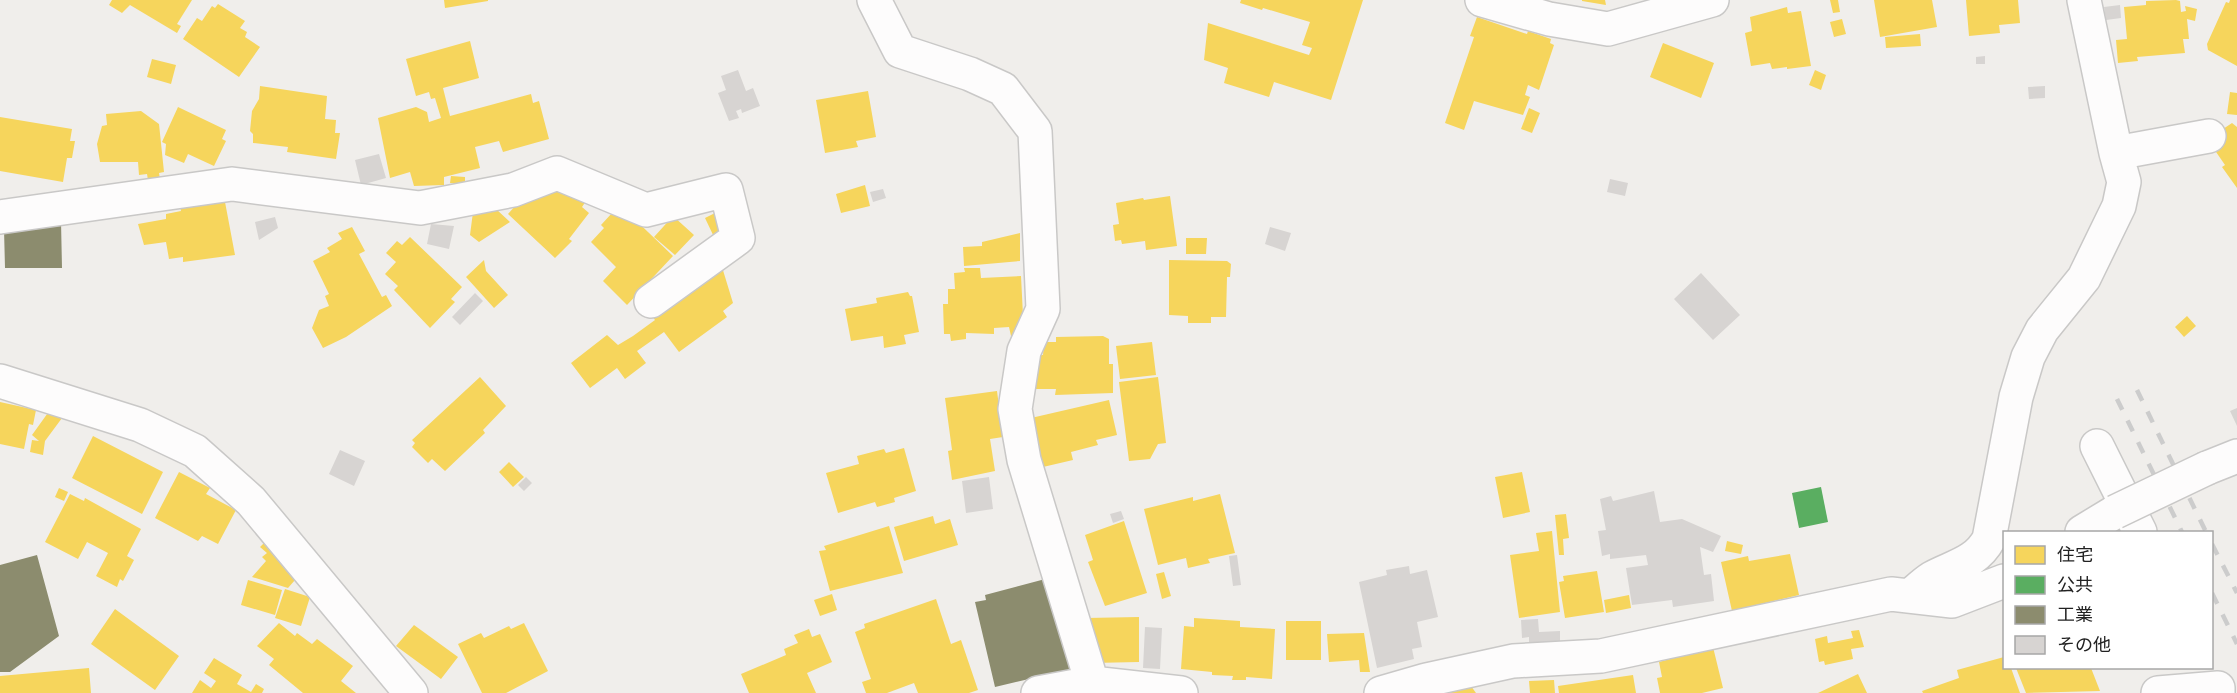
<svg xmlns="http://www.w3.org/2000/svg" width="2237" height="693" font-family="'Space Grotesk','Noto Sans JP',sans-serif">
<rect width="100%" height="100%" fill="#f0eeeb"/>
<path fill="#f6d55c" d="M112,0H192L177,24L181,26L177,33L130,5L122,13L109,5Z
M444,0H488V1L445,8Z
M1241,0H1363L1331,100L1274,82L1269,97L1224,83L1228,68L1204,60L1208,23L1309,55L1312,48L1302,45L1310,22L1263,8L1262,10L1240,3Z
M1582,0H1605L1606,5L1582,1Z
M1830,0H1838L1840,12L1833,13Z
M1874,0H1932L1937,27L1880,37Z
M1966,0H2018L2020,23L1999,25L2000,33L1969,36Z
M2176,0L2180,1L2181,12L2186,11L2185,6L2197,9L2195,21L2187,19L2189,39H2183L2185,53L2137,57L2138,61L2118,63L2116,40L2127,39L2124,7L2146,5V1Z
M2230,0H2237V66L2208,50L2207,44L2226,2L2229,3Z
M218,4L245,21L240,28L247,32L245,37L260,47L239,77L183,39L197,18L202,21L212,6L215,8Z
M1787,7L1788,13L1801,11L1811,66L1787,69V67L1772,69L1770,63L1751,66L1745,33L1752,31L1750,17Z
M1477,17L1527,34L1528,31L1551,39L1550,43L1554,45L1539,90L1528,85L1525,95L1530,97L1523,115L1474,101L1464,130L1445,123L1474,37L1470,36Z
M1842,19L1846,34L1834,37L1830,22Z
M1920,34L1921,46L1886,48L1885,37Z
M470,41L479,78L443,88L450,116L531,94L533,103L539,101L549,139L503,152L499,141L475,147L480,168L444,177V185L414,186L410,172L390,178L378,118L416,107L427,112L429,122L441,118L435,98L431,99L429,92L416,96L406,59Z
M1663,43L1714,63L1701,98L1650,77Z
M152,59L176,65L171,84L147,77Z
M1815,70L1826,75L1821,90L1809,85Z
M260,86L327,96L325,119L336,120L335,133H340L336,159L287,152L288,147L253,143V134L250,131L252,111L259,99Z
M868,91L876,137L856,141L858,147L825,153L816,100Z
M2230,92L2237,93V115L2227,114Z
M178,107L226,130L222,139L226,141L214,166L188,154L184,163L165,155L166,144L162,142Z
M1529,108L1540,113L1532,133L1521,129Z
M141,111L159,124L164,172L159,173L160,179L148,180L147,174L139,175L138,162H100L97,144L102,126L107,125L106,114Z
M0,117L72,129L70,141H75L72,158H67L63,182L0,171Z
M2232,123L2237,127V188L2222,167L2225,165L2214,149L2211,137Z
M451,176L465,177V184L450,183Z
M552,182L586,201L582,207L589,213L569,239L572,241L555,258L508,214L524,196Z
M865,185L870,206L841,213L836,194Z
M1170,196L1177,246L1146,250L1145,241L1122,244L1121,240L1115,241L1113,225L1119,224L1116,203L1143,198L1144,200Z
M218,200L219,203L225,202L235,255L183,262V257L169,259L166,242L144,245L138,224L166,219V214L181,211L180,206Z
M623,208L673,256L627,305L603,281L616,267L591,242L604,228L601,225L612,213L615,216Z
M496,209L510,222L479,242L470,235L473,212Z
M715,213L725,234L715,239L705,218Z
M673,216L694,235L675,255L654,237Z
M352,227L365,251L359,254L382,297L386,295L392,306L346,337L323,348L312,328L319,310L329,306L325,296L329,294L313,261L330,252L327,248L342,239L338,233Z
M1020,233V261L964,266L963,247L982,246V242Z
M410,237L462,287L451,299L455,302L430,328L394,290L398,286L385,274L396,262L386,253L397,241L402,245Z
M1186,238H1207L1206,254H1186Z
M484,260L486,271L508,295L494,308L466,277Z
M1169,260L1227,261L1231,264L1230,277H1227L1226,317H1211V323H1188V316L1169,315Z
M722,267L733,303L723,311L727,317L679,352L664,332L637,351L646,363L625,379L617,368L590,388L571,363L607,335L618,345L633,336L655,320L651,315Z
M964,268H980L981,278L1021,276L1024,335L1011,336L1009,327L994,328V334L966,333V339L951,341L950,334H944L943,304H948V289H955L954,273L965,272Z
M908,292L910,296H912L919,332L904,335L906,344L884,348L883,336L851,341L845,309L877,303L876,298Z
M2187,316L2196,326L2184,337L2175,327Z
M1103,336L1109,339V364H1113V393L1055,395L1056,389H1032L1034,355H1043L1044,342H1056V337Z
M1152,342L1156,375L1120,379L1116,346Z
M480,377L506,406L483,430L485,433L445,471L432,459L428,463L412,447L415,443L412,440Z
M1158,377L1166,443L1158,444L1150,459L1129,461L1119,382Z
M997,391L1003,437L990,439L995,471L952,480L948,451L952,450L945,398Z
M1109,400L1117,435L1096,440L1098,445L1071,452L1073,460L1043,467L1031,418Z
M0,402L36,410L33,425L29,424L24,449L0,444Z
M50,410L62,418L45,441L43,455L30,452L32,440L39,441L32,435Z
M93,436L163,472L142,514L72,478Z
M904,448L916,491L894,498L895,502L877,507L875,502L838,513L826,473L859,464L857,456L884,449L886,453Z
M509,462L524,477L513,487L499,472Z
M179,472L210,488L206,494L236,510L218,544L202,536L198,541L155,518Z
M1522,472L1530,512L1503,518L1495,477Z
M59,488L68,492L64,501L55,497Z
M70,494L84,501L85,498L141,529L127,556L134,560L123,581L120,579L117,587L96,576L108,553L87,542L78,559L45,542Z
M1220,494L1235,553L1208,559L1210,563L1188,568L1186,558L1158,565L1144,509L1193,497V501Z
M1566,514L1569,538L1563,539L1564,555H1559L1555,515Z
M933,516L935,524L950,519L958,545L904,561L894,527Z
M1124,521L1147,593L1105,606L1088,562L1093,560L1085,535Z
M889,526L903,573L830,591L819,551L826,550L824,546Z
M1552,531L1560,612L1519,618L1510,555L1539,551L1536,533Z
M1727,541L1743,545L1741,554L1725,551Z
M265,542L295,580L288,588L252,577L266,561L262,557L267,553L260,547Z
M1790,554L1799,595L1732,611L1721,562L1748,556L1749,561Z
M1597,571L1604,612L1565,618L1559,582L1564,581L1563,576Z
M1164,572L1171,596L1162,599L1156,574Z
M248,580L282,590L275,615L241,605Z
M285,589L310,597L301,626L275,618Z
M832,594L837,610L820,616L814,600Z
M1629,595L1631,608L1606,613L1604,600Z
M936,599L951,644L961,640L978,690L969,693H918L914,683L887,693H866L862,682L871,679L855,632L865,628L864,624Z
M115,609L179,656L155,690L91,644Z
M1139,617V662L1092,663L1086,618Z
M1194,618L1240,621V627L1275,629L1272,679L1246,677V680H1232L1233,676L1212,675V672L1181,669L1184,626L1194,627Z
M1286,621H1321V660H1286Z
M279,623L295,636L297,633L312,644L317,639L353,666L341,681L356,693H303L269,665L274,659L257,646Z
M524,623L548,671L506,693H482L458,644L481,633L484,638L509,626L511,629Z
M414,625L458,657L441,679L396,646Z
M809,629L812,637L820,634L832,662L807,673L816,693H749L741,674L786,655L784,649L798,643L794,635Z
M1859,630L1864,647L1851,649L1853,659L1825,665L1824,661L1819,662L1815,639L1827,636L1828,643L1853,638L1851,631Z
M1364,633L1370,672H1360L1359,660L1329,662L1327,634Z
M1713,647L1723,688L1702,693H1660L1657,678L1662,677L1659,662Z
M2004,657V668H2011L2020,693H1923L1922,691L1959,678L1957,670Z
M214,658L242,675L237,684L251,692L256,684L264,689L262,693H192L200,680L211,688L216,681L204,673Z
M89,668L91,693H0V676Z
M2016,668H2091L2100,691L2026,693Z
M1858,674L1867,693H1818Z
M1633,675L1636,693H1559L1558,686Z
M1554,680L1555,693H1530L1529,681Z
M1471,686L1476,693H1445V692Z"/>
<path fill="#5aae61" d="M1821,487L1828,522L1799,528L1792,493Z"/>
<path fill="#8c8c6e" d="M61,221L62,268H5L4,229Z
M37,555L59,636L10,672H0V565Z
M1049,578L1072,669L995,687L975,602L986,600L985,595Z"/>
<path fill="#d7d4d2" d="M2120,5L2121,18L2106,20L2104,7Z
M1985,56V64H1976V57Z
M738,70L746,91L753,88L760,106L742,113L741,109L736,111L739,118L729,121L718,93L726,90L721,76Z
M2045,86V98L2029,99L2028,87Z
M379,154L386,178L361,185L355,160Z
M1610,179L1628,183L1625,196L1607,192Z
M883,189L886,198L873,202L870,192Z
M275,217L278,228L259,240L255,222Z
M431,224L454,226L449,249L427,244Z
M1270,227L1291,233L1285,251L1265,244Z
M1701,273L1740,315L1713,340L1674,299Z
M475,293L483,301L460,325L452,317Z
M2237,408V426L2230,411Z
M340,450L365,461L354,486L329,474Z
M526,477L532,483L524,491L518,485Z
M989,477L993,509L966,513L962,481Z
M1654,491L1660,522L1682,519L1721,536L1713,552L1700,547L1704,575L1711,574L1714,601L1673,607L1672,600L1632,605L1626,568L1648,565L1646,555L1610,559V554L1602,556L1598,531L1606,530L1600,499L1611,496L1613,501Z
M1121,511L1124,519L1113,523L1110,514Z
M1237,555L1241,585L1233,586L1229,556Z
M1409,566L1410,574L1427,570L1438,617L1417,622L1422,647L1412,649L1414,659L1377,668L1359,582L1387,575L1386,570Z
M1538,619L1539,632L1560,631V651L1529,652V637L1522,638L1521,620Z
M1145,627L1162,628L1160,669L1143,668Z"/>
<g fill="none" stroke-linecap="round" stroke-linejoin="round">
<g stroke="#c9c8c7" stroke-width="36">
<path id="street" d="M874,0L900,51L970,74L1003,89L1035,131L1043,309L1024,351L1015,409L1024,460L1092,683
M1482,0L1549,19L1608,29L1712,0
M2084,0L2116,153L2209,136
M0,217L232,184L420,208L513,190L557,173L646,210L726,190L738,238L651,301
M0,381L140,425L195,451L251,501L411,693
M2097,446L2140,532
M2207,468L2237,456
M2082,532L2115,512
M1910,596C1917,590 1924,583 1932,578C1954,566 1976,563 1989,539L2016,397L2028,357L2042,330L2084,278L2119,206L2124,182L2116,153
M1038,693L1092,683L1181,693
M1381,693L1426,680L1513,661L1601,656L1891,594L1952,601L2004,581
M2158,693L2218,688V693"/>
</g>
<use href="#street" stroke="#fdfcfc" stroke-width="33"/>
<path stroke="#ccc" stroke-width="4.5" stroke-dasharray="12 12" stroke-linecap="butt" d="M2137,390L2206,532
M2117,399L2182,532
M2212,544L2237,593
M2212,593L2237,644"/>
<g stroke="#c9c8c7" stroke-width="36" stroke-linecap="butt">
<path id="street-bridge" d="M2115,512L2207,468"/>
</g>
<use href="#street-bridge" stroke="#fdfcfc" stroke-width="33"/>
</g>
<rect x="2003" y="531" width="210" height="138" fill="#ffffff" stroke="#a7a7a7" stroke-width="1.5"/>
<rect x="2015" y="546" width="30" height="18" fill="#f6d55c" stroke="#a7a7a7" stroke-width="1.5"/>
<text x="2057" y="561" font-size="18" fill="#222222">住宅</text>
<rect x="2015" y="576" width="30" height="18" fill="#5aae61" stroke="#a7a7a7" stroke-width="1.5"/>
<text x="2057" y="591" font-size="18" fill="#222222">公共</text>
<rect x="2015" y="606" width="30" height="18" fill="#8c8c6e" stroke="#a7a7a7" stroke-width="1.5"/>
<text x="2057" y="621" font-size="18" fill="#222222">工業</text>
<rect x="2015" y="636" width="30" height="18" fill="#d7d4d2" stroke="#a7a7a7" stroke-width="1.5"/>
<text x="2057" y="651" font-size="18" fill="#222222">その他</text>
</svg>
